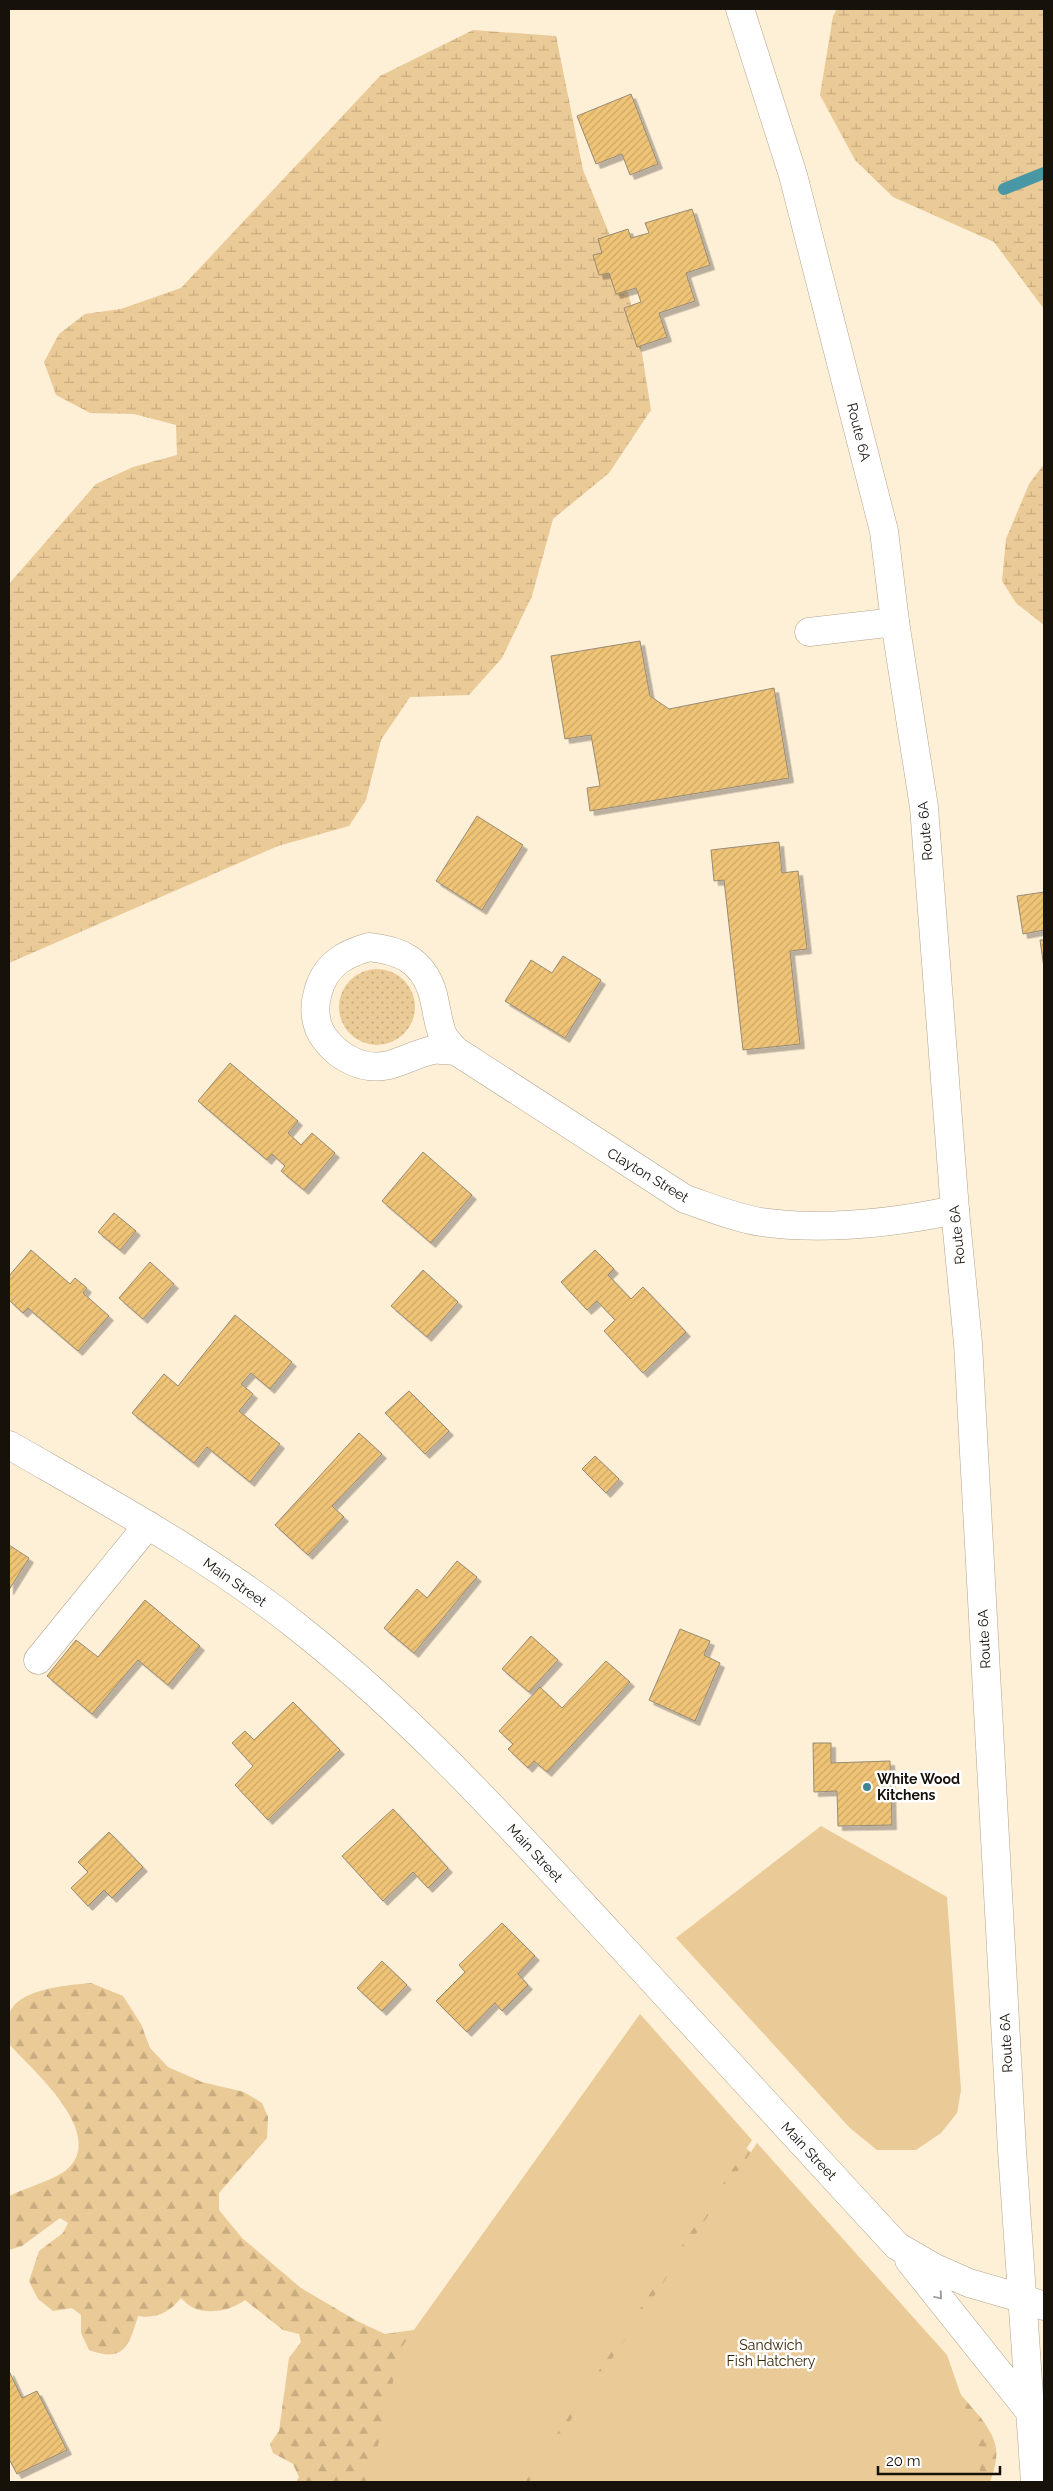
<svg xmlns="http://www.w3.org/2000/svg" width="1053" height="2491" font-family="Raleway,sans-serif">
<defs>
<pattern id="grass-dots" width="8" height="8" patternUnits="userSpaceOnUse" patternTransform="scale(1.25)"><rect width="8" height="8" fill="#eaca96"/><path d="M2 2h.1M6 6h.1" fill="none" stroke="#c8ac80" stroke-width="1.8" stroke-linecap="round"/></pattern>
<pattern id="forest-firs" width="22" height="20" patternUnits="userSpaceOnUse" patternTransform="scale(1.25)"><rect width="22" height="20" fill="#eaca96"/><path d="M5 1l3.5 6h-7zM16 11l3.5 6h-7z" fill="#c8ac80"/></pattern>
<pattern id="wetland-marsh" width="20" height="14" patternUnits="userSpaceOnUse" patternTransform="scale(1.25)"><rect width="20" height="14" fill="#eaca96"/><path d="M1 5h8M5 5V1M11 12h8M15 12V8" fill="none" stroke="#c8ac80"/></pattern>
<pattern id="building-hatch" width="6" height="6" patternUnits="userSpaceOnUse" patternTransform="scale(1.25)"><rect width="6" height="6" fill="#efc477"/><path d="M-1 1l2-2M0 6l6-6M5 7l2-2" fill="none" stroke="#cca766"/></pattern>
<filter id="shadow"><feDropShadow dx="4.5" dy="4.5" stdDeviation="0" flood-color="#0004"/></filter>
</defs>
<rect width="100%" height="100%" fill="#feefd7"/>
<path fill="url(#grass-dots)" d="M339 1007a38 38 0 1 1 76 0a38 38 0 1 1-76 0Z"/>
<path fill="url(#forest-firs)" d="M91,1983L123,1996L141,2024L150,2048L168,2067L202,2082L244,2092L262,2103L268,2117L267,2138L219,2193V2210L242,2238L301,2288L357,2321L385,2334L420,2329L743,2145L758,2159L981,2418C999,2443 1000,2453 990,2482H296L299,2477L293,2464L273,2453L270,2444L279,2431L289,2358L301,2342L299,2334L283,2330L245,2300C232,2310 210,2315 194,2308C189,2306 184,2301 181,2298C170,2312 156,2319 138,2316C129,2346 124,2363 89,2350L81,2333V2315L72,2308L53,2311L38,2299L29,2281L39,2251L63,2233L68,2223L60,2218L22,2246L9,2250V2196C23,2189 53,2180 65,2171C110,2135 32,2070 9,2044C9,2035 7,2025 9,2016C14,1989 68,1985 91,1983Z"/>
<path fill="url(#wetland-marsh)" d="M837,9H1044V309L994,242L893,197L855,160L820,95L833,16Z
M473,30L556,36L583,170L618,255L639,335L651,410L609,473L553,519L532,596L502,658L469,695L410,697L381,740L366,800L349,826L278,846L9,963V584L96,484L133,467L177,455L176,425L134,414L90,413L56,395L44,362L59,334L85,314L121,309L181,288L380,76Z
M1044,464V625L1016,603L1002,581L1006,539L1029,484Z"/>
<path fill="#eaca96" d="M821,1826L947,1897L961,2090L957,2113L941,2133L916,2150H877L850,2128L676,1938Z
M640,2014L752,2140L525,2482H369L401,2348Z
M757,2143L947,2355L977,2441L981,2482H529Z"/>
<g fill="none" stroke-linecap="round" stroke-linejoin="round">
<path stroke="#4897a4" stroke-width="12" d="M1004,189L1044,173"/>
</g>
<path fill="url(#building-hatch)" stroke="#988b75" filter="url(#shadow)" d="M631,94L658,164L630,175L622,154L596,164L577,116Z
M692,209L710,265L686,273L695,301L659,313L667,337L637,347L624,308L641,302L636,288L616,294L609,273L599,275L593,255L602,253L598,239L628,229L631,238L649,233L645,223Z
M640,641L650,696L669,709L774,688L789,778L590,811L587,788L600,786L591,735L565,739L551,656Z
M477,816L523,845L482,910L436,881Z
M779,842L782,873L798,871L807,949L790,951L800,1044L743,1050L724,880L714,881L711,850Z
M1044,892V930L1023,934L1017,896Z
M1040,940H1044V968Z
M563,956L601,980L565,1038L505,1001L531,960L552,973Z
M230,1063L298,1121L288,1133L301,1145L312,1133L335,1153L304,1190L281,1171L285,1166L272,1154L267,1160L198,1101Z
M423,1152L472,1195L431,1243L382,1201Z
M114,1213L136,1231L120,1250L98,1232Z
M31,1250L70,1284L75,1278L87,1288L83,1293L109,1316L78,1351L28,1308L23,1313L9,1300V1276Z
M595,1250L614,1269L608,1275L631,1299L643,1287L686,1332L643,1373L604,1331L615,1320L597,1301L587,1310L561,1282Z
M150,1262L174,1284L143,1319L119,1298Z
M423,1270L458,1302L427,1337L391,1306Z
M235,1315L292,1362L270,1389L251,1373L241,1384L253,1394L239,1411L280,1444L250,1482L207,1447L194,1463L132,1413L164,1374L178,1386Z
M409,1391L449,1431L425,1454L385,1413Z
M359,1433L382,1454L332,1506L344,1517L308,1555L275,1525Z
M595,1456L619,1479L606,1493L582,1469Z
M9,1545L29,1558L9,1590Z
M457,1561L477,1577L414,1653L384,1628L417,1589L427,1598Z
M145,1600L200,1646L168,1685L138,1660L92,1714L47,1676L76,1640L98,1657Z
M680,1629L710,1641L704,1655L720,1663L695,1721L649,1700Z
M531,1636L558,1660L529,1692L502,1669Z
M606,1661L630,1682L547,1772L534,1761L528,1768L508,1749L513,1744L499,1731L540,1687L562,1708Z
M293,1702L340,1750L268,1820L235,1785L253,1766L232,1743L245,1731L254,1740Z
M813,1743H831V1763L890,1761L892,1825L838,1826L837,1791L814,1792Z
M393,1809L448,1868L428,1888L413,1872L383,1901L342,1856Z
M109,1832L143,1867L112,1898L104,1890L88,1906L71,1888L88,1872L78,1862Z
M502,1923L535,1956L518,1974L528,1985L502,2011L495,2003L467,2032L436,2001L465,1972L459,1965Z
M382,1961L407,1985L382,2011L357,1988Z
M9,2371L22,2398L37,2391L67,2450L17,2474L9,2459Z"/>
<g fill="none" stroke-linecap="round" stroke-linejoin="round">
<g stroke="#b1a48d" stroke-width="29">
<path id="minor" d="M809,632L895,622
M369,947C399,950 422,960 432,991C436,1004 437,1019 442,1033C444,1039 451,1046 456,1051C449,1051 440,1049 433,1050C418,1053 404,1061 389,1065C365,1071 340,1059 325,1039C315,1026 313,1008 318,992C325,965 344,954 369,947Z
M456,1051L685,1199C709,1207 735,1218 761,1222C825,1231 893,1223 955,1210
M38,1660L148,1525
M1021,2298L1044,2306"/>
</g>
<g stroke="#b1a48d" stroke-width="29">
<path id="major" d="M740,9L793,175L884,531L895,622L924,807L955,1210L968,1343L1012,2150L1035,2482
M9,1445C110,1503 214,1559 305,1633C417,1722 513,1829 610,1934C706,2038 801,2142 897,2246L935,2268L969,2283L1021,2298
M909,2260L1031,2413"/>
</g>
<use href="#minor" stroke="#fff" stroke-width="28"/>
<use href="#major" stroke="#fff" stroke-width="28"/>
</g>
<defs><path id="oneway-chevron" d="M-2-3.5L2.5 0L-2 3.5" fill="none" stroke-width="1.6" stroke-linecap="round" stroke-linejoin="round" transform="scale(1.25)"/></defs>
<use stroke="#a2a09d" href="#oneway-chevron" transform="translate(939 2296) rotate(50)"/>
<circle fill="#3f8491" stroke="#fff" stroke-width="2" cx="867" cy="1787" r="5"/>
<g text-anchor="middle" stroke-width="5" stroke-linejoin="round" paint-order="stroke">
<g font-size="14" fill="#161109" stroke="#fff">
<text transform="translate(859 432) rotate(76)" y="5">Route 6A</text>
<text transform="translate(925 831) rotate(-95)" y="5">Route 6A</text>
<text transform="translate(648 1175) rotate(31)" y="5">Clayton Street</text>
<text transform="translate(957 1235) rotate(-96)" y="5">Route 6A</text>
<text transform="translate(235 1582) rotate(35)" y="5">Main Street</text>
<text transform="translate(984 1639) rotate(-93)" y="5">Route 6A</text>
<text transform="translate(535 1853) rotate(47)" y="5">Main Street</text>
<text transform="translate(1006 2043) rotate(-93)" y="5">Route 6A</text>
<text transform="translate(809 2151) rotate(47)" y="5">Main Street</text>
</g>
<g font-size="14" font-weight="bold" fill="#161109" stroke="#fff" text-anchor="start">
<text x="877" y="1784">White Wood<tspan x="877" dy="16">Kitchens</tspan></text>
</g>
<g font-size="14" fill="#382603" stroke="#fff">
<text x="771" y="2350">Sandwich<tspan x="771" dy="16">Fish Hatchery</tspan></text>
</g>
</g>
<rect width="1053" height="2491" fill="none" stroke="#161109" stroke-width="20"/>
<path d="M878 2466v8h122v-8" fill="none" stroke="#161109" stroke-width="2.5"/>
<text x="886" y="2466" font-size="15" fill="#161109" stroke="#ffffff" stroke-width="4" paint-order="stroke">20 m</text>
</svg>
